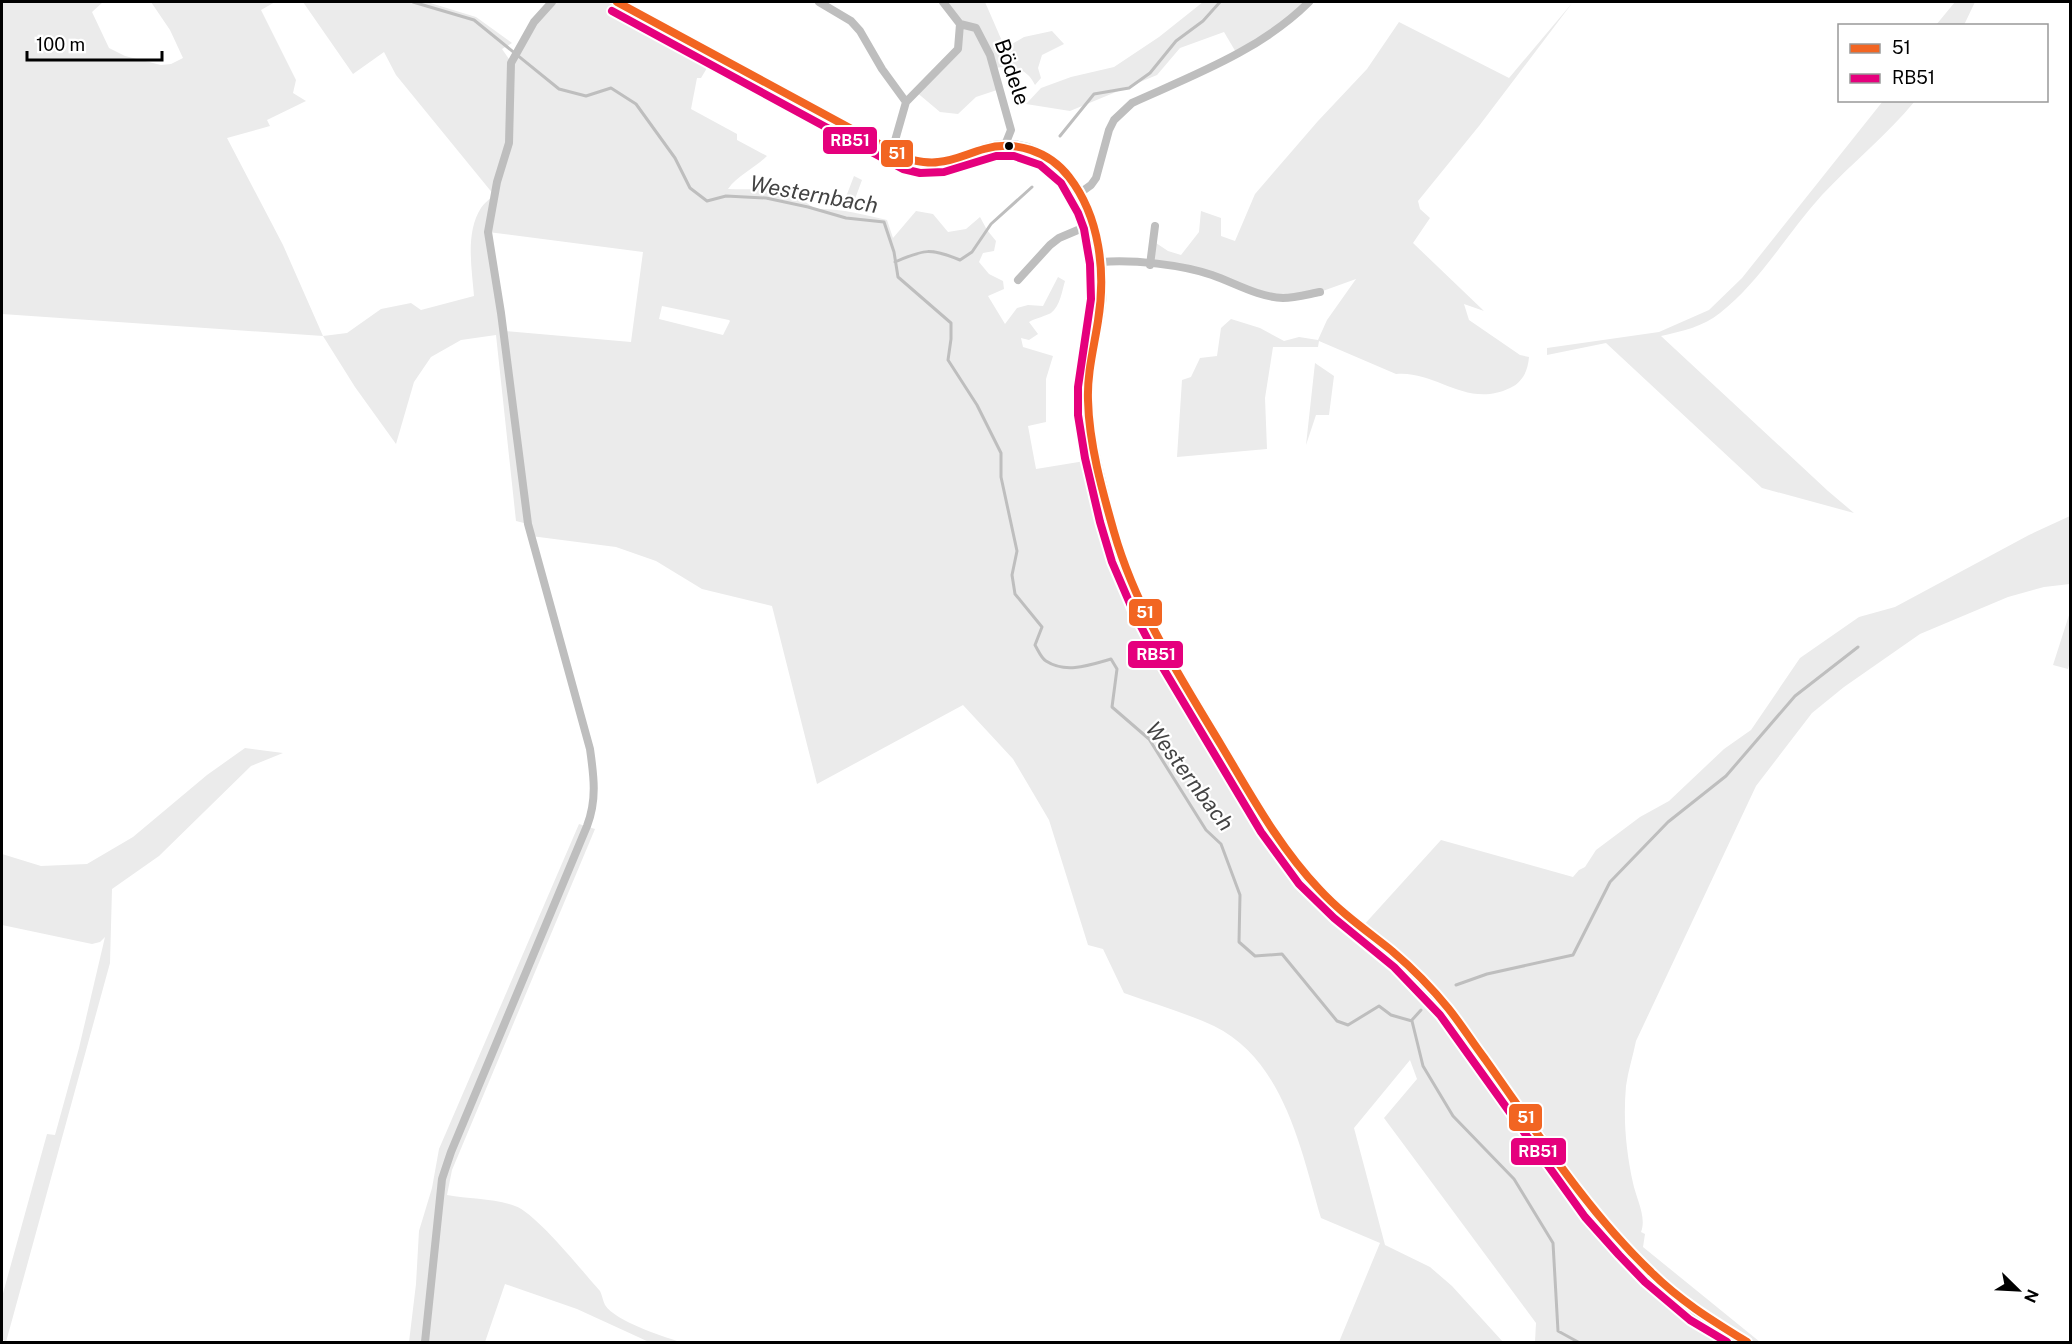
<svg xmlns="http://www.w3.org/2000/svg" width="2072" height="1344" font-family="'Public Sans',sans-serif">
<rect width="100%" height="100%" fill="#fff"/>
<path fill="#ebebeb" fill-rule="evenodd" d="M2,2H103L92,12L109,48L125,56L161,65L171,64L183,58L170,30L151,2H275L261,10L296,80L293,93L306,101L267,120L270,126L227,138L283,245L323,336L347,333L381,309L411,303L421,310L474,296C472,269 465,233 481,208C484,203 490,199 494,195L396,75L384,52L353,74L303,2H427L476,17L512,43L502,49L511,62L552,2H607L728,67L723,77L707,68L701,78H697L691,109L737,134V140L767,156C755,168 738,175 728,189C762,190 787,185 815,209C839,208 862,214 887,220L893,238L916,211L933,214L948,232L966,229L980,217L987,230L996,241L994,251L983,253L979,262L989,274L1003,281L1004,289L988,296L1005,324L1017,308L1028,305L1043,306L1058,277L1065,281C1062,291 1060,306 1051,313C1046,316 1036,318 1029,322L1038,334L1029,340L1021,338L1023,347L1053,356L1046,379V422L1028,426L1036,469L1091,460L1100,477L1142,604L1299,867L1362,927L1441,840L1573,877L1579,870L1585,867L1596,850L1640,817L1669,801L1724,749L1751,730L1800,658L1859,617L1895,607L2029,535L2070,516V584L2044,587L2008,597L1920,634L1844,687L1812,713L1756,786L1636,1041C1633,1056 1628,1071 1626,1086C1623,1119 1626,1151 1633,1183C1636,1198 1647,1217 1641,1232L1645,1234L1643,1247L1760,1342H1535L1536,1323L1384,1118L1417,1079L1410,1060L1354,1128L1385,1245L1430,1267L1452,1286L1503,1342H1339L1380,1243L1321,1218C1301,1151 1285,1061 1214,1026C1186,1013 1154,1004 1124,993L1103,949L1088,945L1049,820L1013,759L963,705L817,784L772,606L702,589L656,561L616,547L531,536L528,524L516,521L496,335L461,340L431,357L414,382L396,444L355,387L323,336L2,314ZM488,232L643,252L631,342L504,331ZM662,306L729,320L730,321L723,335L659,319Z
M943,2H985L1005,48L1024,37L1052,31L1064,44L1042,55L1038,68L1041,78L1035,85C1027,68 1012,65 995,68L1000,89L976,97L958,114L940,112L915,91L958,49L960,24Z
M1203,2H1309L1237,54L1224,32L1180,48L1157,75L1070,111L1026,104L1041,88L1071,77L1114,67L1159,37Z
M1573,2L1479,126L1418,201L1420,209L1430,218L1413,243L1484,311L1464,304L1469,320L1520,355L1529,357C1528,370 1523,382 1510,388C1466,409 1436,370 1396,374L1319,341L1318,347H1273L1265,398L1267,449L1177,457L1182,380L1191,377L1200,358L1217,356L1221,328L1231,319L1260,328L1284,341L1299,337L1318,340L1327,320L1356,279L1320,292L1283,298L1212,275L1150,265L1153,241L1168,251L1181,255L1199,232L1201,211L1221,218V236L1235,241L1255,194L1318,121L1367,69L1399,22L1509,78Z
M1955,2H1975L1964,25H1936Z
M1883,101H1915C1887,135 1852,163 1822,195C1787,233 1761,281 1720,313C1703,327 1682,331 1661,336L1828,491L1854,513L1762,488L1606,343L1547,355V348L1659,332L1709,310L1742,278Z
M854,176L862,180L852,207L844,202Z
M1315,363L1334,376L1329,415H1316L1306,445Z
M2070,612V661L2068,669L2053,665Z
M245,748L283,753L251,766L159,856L112,889L110,963L6,1342L2,1339V1297L47,1134L55,1135L79,1048L105,937L100,942L92,944L2,925V854L41,866L87,864L133,837L207,775Z
M579,824L595,829L452,1170L447,1195C469,1199 493,1198 515,1206C536,1213 583,1272 600,1291C602,1295 603,1301 605,1305C615,1321 662,1336 680,1342H649L577,1309L505,1284L485,1342H409L416,1284L419,1231L432,1188L439,1149Z"/>
<g fill="none" stroke-linecap="round" stroke-linejoin="round">
<path stroke="#bebebe" stroke-width="3" d="M413,2L474,20L559,89L586,96L611,88L636,104L675,158L690,188L707,201L726,196L766,198L808,207L846,218L884,222L894,252L898,277L951,323V339L948,360L977,405L1001,453V477L1017,551L1012,575L1015,594L1042,627L1035,645C1038,650 1041,658 1046,661C1066,674 1090,665 1111,659L1117,669L1112,707L1149,739L1206,830L1221,844L1240,895L1239,942L1255,956L1282,954L1337,1021L1348,1025L1379,1006L1391,1015L1412,1021L1423,1066L1453,1116L1514,1179L1553,1243L1558,1331L1578,1342
M1060,136L1094,94L1129,88L1150,73L1176,41L1203,21L1220,2
M895,262C924,249 931,248 960,260L972,252L991,224L1032,187
M1456,985L1487,974L1573,955L1610,882L1668,822L1726,776L1795,696L1858,647
M1412,1020L1421,1010"/>
<path stroke="#bebebe" stroke-width="8" d="M819,2L851,21L860,31L882,69L906,102
M960,24L976,28L990,55L1011,130L1005,145
M892,151L906,102L958,49L960,24L943,2
M1080,193L1091,185L1096,178L1109,130L1114,120L1132,103C1194,75 1261,50 1309,2
M1101,262C1132,259 1183,265 1212,275C1235,283 1258,297 1283,298C1295,298 1309,294 1320,292
M1150,265L1155,226
M1018,280L1050,245L1059,238L1092,224
M425,1342L442,1179L451,1152L587,826C597,800 594,777 590,749L528,524L501,313L488,232L497,182L509,143L511,63L534,22L552,2"/>
<path stroke="#b8b8b8" stroke-width="10" d="M617,2L907,159C947,171 959,153 994,146C1022,140 1053,156 1069,177C1099,216 1107,271 1099,318C1096,337 1091,355 1089,374C1085,406 1093,450 1101,481C1107,507 1113,533 1122,558C1147,628 1189,690 1226,753C1255,802 1282,852 1322,893C1346,917 1375,936 1401,959C1418,975 1432,991 1448,1008L1594,1211L1627,1248L1652,1274L1697,1312L1747,1342"/>
<g stroke="#fff" stroke-width="12">
<path id="bus-1" d="M617,2L907,159C918,161 928,164 938,162C954,161 969,153 984,149C1015,140 1049,151 1069,177C1100,217 1106,272 1098,321C1094,347 1087,373 1088,400C1089,444 1102,490 1114,532C1136,609 1180,677 1221,745C1251,795 1279,847 1319,889C1341,913 1367,931 1392,951C1412,968 1431,987 1448,1008C1461,1024 1472,1042 1485,1059C1537,1132 1586,1210 1651,1272C1680,1301 1713,1321 1747,1342"/>
</g>
<g stroke="#fff" stroke-width="12">
<path id="bus-2" d="M612,11L903,169L920,173L944,172L996,156H1014L1040,165L1061,183L1078,213L1084,229L1090,264L1091,299L1078,387V415L1085,458L1100,522L1112,562L1134,613L1160,663L1261,832L1299,884L1334,918L1394,967L1440,1015L1585,1217L1619,1255L1645,1282L1690,1320L1727,1342"/>
</g>
<use href="#bus-1" stroke="#f26522" stroke-width="8"/>
<use href="#bus-2" stroke="#e5007d" stroke-width="8"/>
</g>
<circle fill="#000" stroke="#fff" stroke-width="2" cx="1009" cy="146" r="5"/>
<g text-anchor="middle" stroke-width="4.5" stroke-linejoin="round" paint-order="stroke">
<g font-size="21" fill="#000" stroke="#fff">
<text transform="translate(1012 72) rotate(71)" y="7">Bödele</text>
</g>
<g font-size="22" font-style="italic" fill="#434343" stroke="#fff">
<text transform="translate(814 194) rotate(10)" y="8">Westernbach</text>
<text transform="translate(1190 776) rotate(53)" y="8">Westernbach</text>
</g>
</g>
<g stroke="#fff" stroke-width="2">
<rect x="822" y="126" width="56" height="29" rx="6" fill="#e5007d"/>
<rect x="880" y="139" width="34" height="29" rx="6" fill="#f26522"/>
<rect x="1128" y="598" width="35" height="29" rx="6" fill="#f26522"/>
<rect x="1127" y="640" width="57" height="29" rx="6" fill="#e5007d"/>
<rect x="1508" y="1103" width="35" height="29" rx="6" fill="#f26522"/>
<rect x="1510" y="1137" width="57" height="29" rx="6" fill="#e5007d"/>
</g>
<g font-size="16" text-anchor="middle" font-weight="bold" fill="#fff">
<text x="850" y="146">RB51</text>
<text x="897" y="159">51</text>
<text x="1145" y="618">51</text>
<text x="1156" y="660">RB51</text>
<text x="1526" y="1123">51</text>
<text x="1538" y="1157">RB51</text>
</g>
<rect width="2072" height="1344" fill="none" stroke="#000000" stroke-width="6"/>
<rect x="1838" y="24" width="210" height="78" fill="#ffffff" stroke="#999999" stroke-width="1.5"/>
<rect x="1850" y="44" width="30" height="9" fill="#f26522" stroke="#999999" stroke-width="1.5"/>
<text x="1892" y="54" font-size="18" fill="#000000">51</text>
<rect x="1850" y="74" width="30" height="9" fill="#e5007d" stroke="#999999" stroke-width="1.5"/>
<text x="1892" y="84" font-size="18" fill="#000000">RB51</text>
<g transform="translate(2018 1290) rotate(114)" stroke="#ffffff" stroke-width="4.5" paint-order="stroke">
<path d="M0-4.5L10 22L0 15L-10 22Z" fill="#000000"/>
<text y="-9" font-size="16" font-weight="bold" text-anchor="middle" fill="#000000">N</text>
</g>
<path d="M27 51v9h135v-9" fill="none" stroke="#000000" stroke-width="3"/>
<text x="36" y="51" font-size="18" fill="#000000" stroke="#ffffff" stroke-width="4.5" paint-order="stroke">100 m</text>
</svg>
